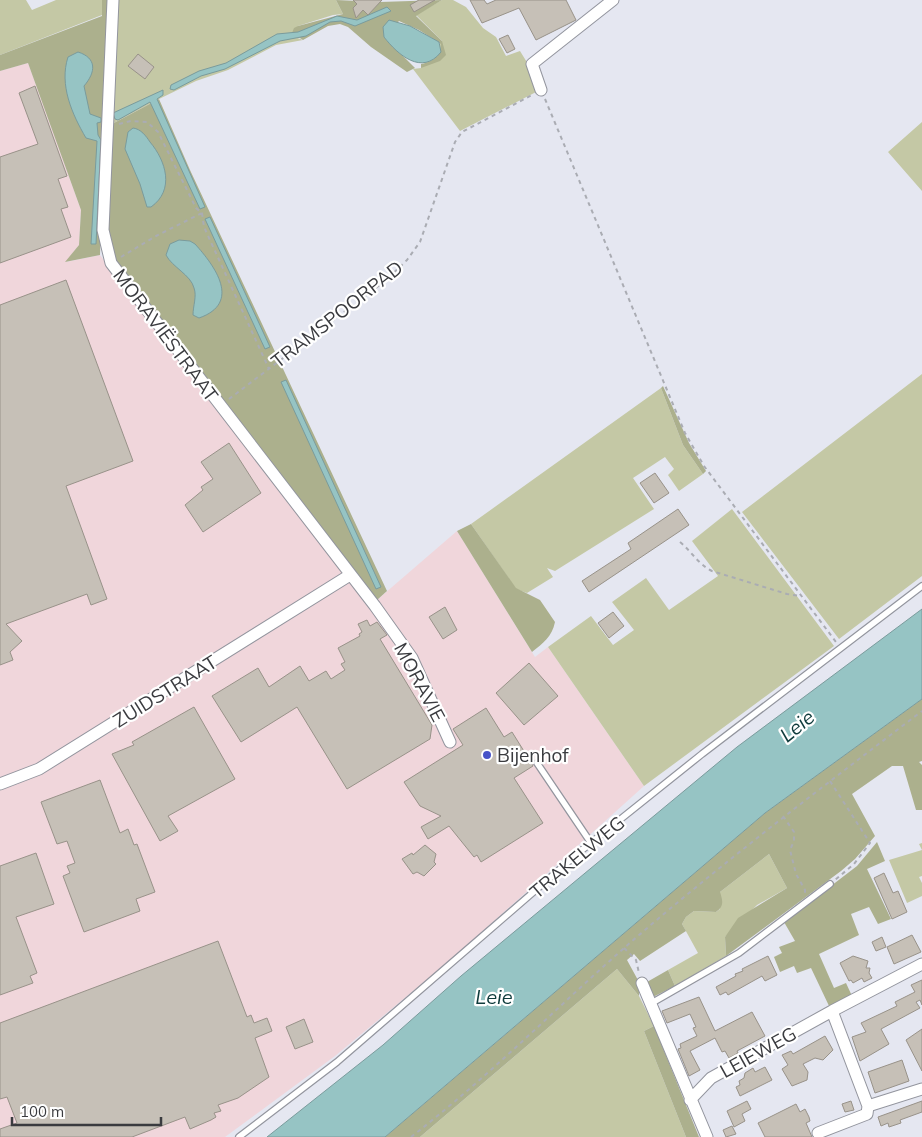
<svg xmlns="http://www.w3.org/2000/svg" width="922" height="1137" font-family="Mulish,sans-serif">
<rect width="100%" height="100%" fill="#e5e7f1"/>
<path fill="#f0d6db" d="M28,63L81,210L79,245L66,262L100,255L167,345L377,600L457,531L535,657L548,647L644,786L454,957L335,1056L225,1137H0V71Z"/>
<path fill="#c4c8a5" d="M0,0H26L32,10L56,0H102V15L0,55Z
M117,0H336L343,14L333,15L298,26L295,37L303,40L276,45L228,70L196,81L159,99L112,124Z
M442,0H453L466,7L483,28L496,37L506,56L520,51L528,64L538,91L460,131L413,69L421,68L442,41L416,15Z
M922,122V191L888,152Z
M922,374V576L839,639L742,512Z
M661,388L683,445L703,474L679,491L668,475L674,469L665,457L633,478L654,509L555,571L547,568L553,577L527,593L516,589L471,524Z
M732,509L834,646L644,786L548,647L591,616L613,645L634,630L612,602L646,578L669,610L718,576L692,541Z
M922,843V876L919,877L922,883V896L907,903L889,860L922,850L919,844Z
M769,854L787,888L757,905L725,937L726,956L675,986L668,970L698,953L682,924L686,917L694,911L716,912L720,909V892Z
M617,969L639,996L654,1026L644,1031L686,1137H420Z"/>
<path fill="#acb08d" d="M102,0H109L100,255L65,262L79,245L81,210L28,63L0,71V55L102,16Z
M336,0L380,2L442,0L416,16L442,41L446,55L440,61L421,68V64C432,62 442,56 441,44L419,30L399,21L384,37L415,68L407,72L371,47L348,27L340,24L328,26L303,40L292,33L294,28L298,26L343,14Z
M159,99L190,170L387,591L377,600L115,264L106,232L112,124Z
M663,386L689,443L706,471L703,474L683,445L661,388Z
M471,524L516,588L540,600L555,622C552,637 543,643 532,652L457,531Z
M922,699V761L919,762L922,765V810H916L903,766H892L852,794L875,836L855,859L841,871L726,956L725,937L738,918L787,888L769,854L720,892C723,901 724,907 716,912L694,911L686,917L682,924L686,931L640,961L634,954L627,960L639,982V996L617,969L420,1137H385L765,813Z
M877,842L885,861L867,869L891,919L878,924L869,907L851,914L859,935L819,954L834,988L846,983L852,996L830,1008L811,968L797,973L794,966L780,972L774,957L782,953L779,947L795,941L784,922L857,866Z
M668,970L675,986L653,997L647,982Z
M654,1026L699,1137H686L644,1031Z"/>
<path fill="#96c4c4" stroke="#7a9b9c" d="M387,7L391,11L355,26L341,21L330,22L306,36L280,41L225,69L201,76L174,90L170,89L171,85L199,71L226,63L277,34L298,32L337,16L357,20Z
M389,20L410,26L439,42L441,52C422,76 398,55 384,37L383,27Z
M78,52C97,58 96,72 84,86L90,114L101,118V122L97,123L98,135L101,140L96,244H91L97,141L86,138C72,114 59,85 68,57Z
M163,90V95L157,99L205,207L200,209L150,102L118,120L115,119L113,113Z
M133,128C141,129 146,136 150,142C166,161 175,190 151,207H147L140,184L125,149L128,132Z
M210,217L270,347L265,349L205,219Z
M179,240L190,241L195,244C215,266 242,303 199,318L193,315C193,306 197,296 194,288C191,275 172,267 166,255L170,244Z
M286,380L381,587L376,589L281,382Z
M922,609V699L765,813L385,1137H267L383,1045L461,976L737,747Z"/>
<path fill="#c6c0b7" stroke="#989289" d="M353,0H382L368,15L363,10L356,18L353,8L357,4Z
M419,0H435L414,12L410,5Z
M470,0H484L487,4L496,0H566L576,20L536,40L519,8L482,23Z
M508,35L515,49L507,53L499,39Z
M138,54L154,67L145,79L128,66Z
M35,86L67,176L58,179L68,207L61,209L71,237L0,263V157L38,144L19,93Z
M66,280L133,461L66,486L107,599L91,605L87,594L6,624L22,641L10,652L13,660L0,665V305Z
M229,443L261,493L203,532L185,505L203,490L201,487L213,479L201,462Z
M655,473L669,493L654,503L640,483Z
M678,509L689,525L589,592L582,581L631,549L628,543Z
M445,607L457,630L443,639L429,617Z
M613,612L624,626L609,638L598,623Z
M367,620L370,626L377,622L387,635L380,639L432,725L430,739L347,789L297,707L241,742L212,696L258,668L269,687L300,666L309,681L326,671L331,679L345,670L341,664L345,662L338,648L360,636L359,634L362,632L358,624Z
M529,663L558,696L524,725L496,693Z
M194,707L235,779L168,816L178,831L160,841L112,754L134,745L132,742Z
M486,708L504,737L512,732L532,764L533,766L514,778L543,823L481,862L477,855L474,857L449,826L428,839L421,827L441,816L420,806L404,782L463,745L453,729Z
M100,780L120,833L128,829L134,845L137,844L155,892L136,899L140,911L84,932L63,876L70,873L67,866L75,863L67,841L57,844L41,802Z
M425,845L436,854L434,862L436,864L424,876L417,872L413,874L402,859L412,853L413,855Z
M36,853L54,904L16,917L37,973L30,976L33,983L0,995V866Z
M884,873L893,893L898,891L907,912L892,919L874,878Z
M912,935L921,952L894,964L887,947Z
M882,937L886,947L876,951L872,942Z
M218,941L247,1017L251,1015L254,1023L267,1018L272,1031L255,1038L269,1077L238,1098L218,1105L221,1111L214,1113L216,1117L211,1120L190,1129L185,1117L132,1137H0V1129L17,1123L7,1097L0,1099V1023Z
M768,956L777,975L765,981L762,976L728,995L726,992L720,995L716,987L736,976L735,974L743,971L742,969Z
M853,956L868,961L866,968H870L869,973L872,978L864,982L862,978L853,983L851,980L849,981L840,963Z
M922,980V1005L920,1000L916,1002L920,1008L881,1029L889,1044L860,1061L852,1037L866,1032L861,1023L897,1006L895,1002L915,992L911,985Z
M699,997L715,1031L752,1012L765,1036L737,1051L738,1053L729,1058L725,1051L722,1052L715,1038L690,1051L700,1070L689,1076L678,1049L681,1048L680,1044L697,1036L693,1028L696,1027L690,1014L667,1023L662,1011Z
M304,1019L313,1042L295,1049L286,1027Z
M922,1029V1071L906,1040Z
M825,1036L833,1050L823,1060L815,1058L803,1064L808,1072L807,1080L792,1086L782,1069L788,1065L782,1055L791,1051L793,1054Z
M902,1060L909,1081L875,1093L868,1072Z
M765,1067L772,1080L740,1096L736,1087L740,1085L739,1081L744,1078L745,1073L753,1068L755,1072Z
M747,1101L751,1109L742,1114L745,1121L734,1127L727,1111Z
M851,1101L854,1110L845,1112L842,1104Z
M922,1101V1112L900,1120L901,1123L889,1127L888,1123L881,1126L878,1117Z
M796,1104L800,1112L805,1109L809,1117L810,1121L806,1123L812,1137H765L758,1123Z
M732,1126L736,1134L726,1137L723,1130Z"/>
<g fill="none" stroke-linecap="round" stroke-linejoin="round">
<g stroke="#93959e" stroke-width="8">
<path id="lane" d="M537,763L591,843
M650,1004L739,953L830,884
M239,1137L337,1062L582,850L702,754L922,586"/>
</g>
<g stroke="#93959e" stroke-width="13">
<path id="street" d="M113,0L103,230L111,263L375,606L412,658L450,742
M541,90L532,64L613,0
M0,784L39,769L350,575
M642,983L707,1137
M690,1100L711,1078L832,1011L922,964
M868,1106L922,1089
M818,1133L867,1114L868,1106L832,1011"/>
</g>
<path stroke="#aaacb3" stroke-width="2" stroke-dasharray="4 4" stroke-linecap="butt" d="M545,99L685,433L704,466L836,642
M119,124L131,121L147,122L158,132L196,208L202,213L204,227L269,369
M121,257L156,236L202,213
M229,399L385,281L407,260L420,242L455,142L462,132L532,95
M680,542C692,552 698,564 712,571L787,594L800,596
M830,781L870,843L854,864L835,880
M783,816L794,832V841L790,850L796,874L805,890V894
M624,948L636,960L639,973
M411,1137C486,1079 553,1011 623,949C719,865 821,788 922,711"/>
<use href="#lane" stroke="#fff" stroke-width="5.5"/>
<use href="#street" stroke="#fff" stroke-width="11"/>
</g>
<circle fill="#4753c8" stroke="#fff" stroke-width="2" cx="487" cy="755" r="5"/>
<g text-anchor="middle" stroke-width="4.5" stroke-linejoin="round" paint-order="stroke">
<g font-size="19" fill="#3a3b3f" stroke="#fff">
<text transform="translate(337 314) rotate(-38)" y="7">TRAMSPOORPAD</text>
<text transform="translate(166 335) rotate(53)" y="7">MORAVIËSTRAAT</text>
<text transform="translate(420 682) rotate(62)" y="7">MORAVIE</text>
<text transform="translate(165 691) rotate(-32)" y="7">ZUIDSTRAAT</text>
<text transform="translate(577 857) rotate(-40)" y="7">TRAKELWEG</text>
<text transform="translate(758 1052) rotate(-29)" y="7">LEIEWEG</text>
</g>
<g font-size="19" fill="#3a3b3f" stroke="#fff" text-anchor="start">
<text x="497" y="762">Bijenhof</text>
</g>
<g font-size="20" font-style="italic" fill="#0f3b3c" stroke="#fff">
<text transform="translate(797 726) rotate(-39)" y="7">Leie</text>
<text x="494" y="1004">Leie</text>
</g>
</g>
<path d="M12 1117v8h149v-8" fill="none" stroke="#3a3b3f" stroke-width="2.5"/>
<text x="20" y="1117" font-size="15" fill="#3a3b3f" stroke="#ffffff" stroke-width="4" paint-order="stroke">100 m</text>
</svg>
